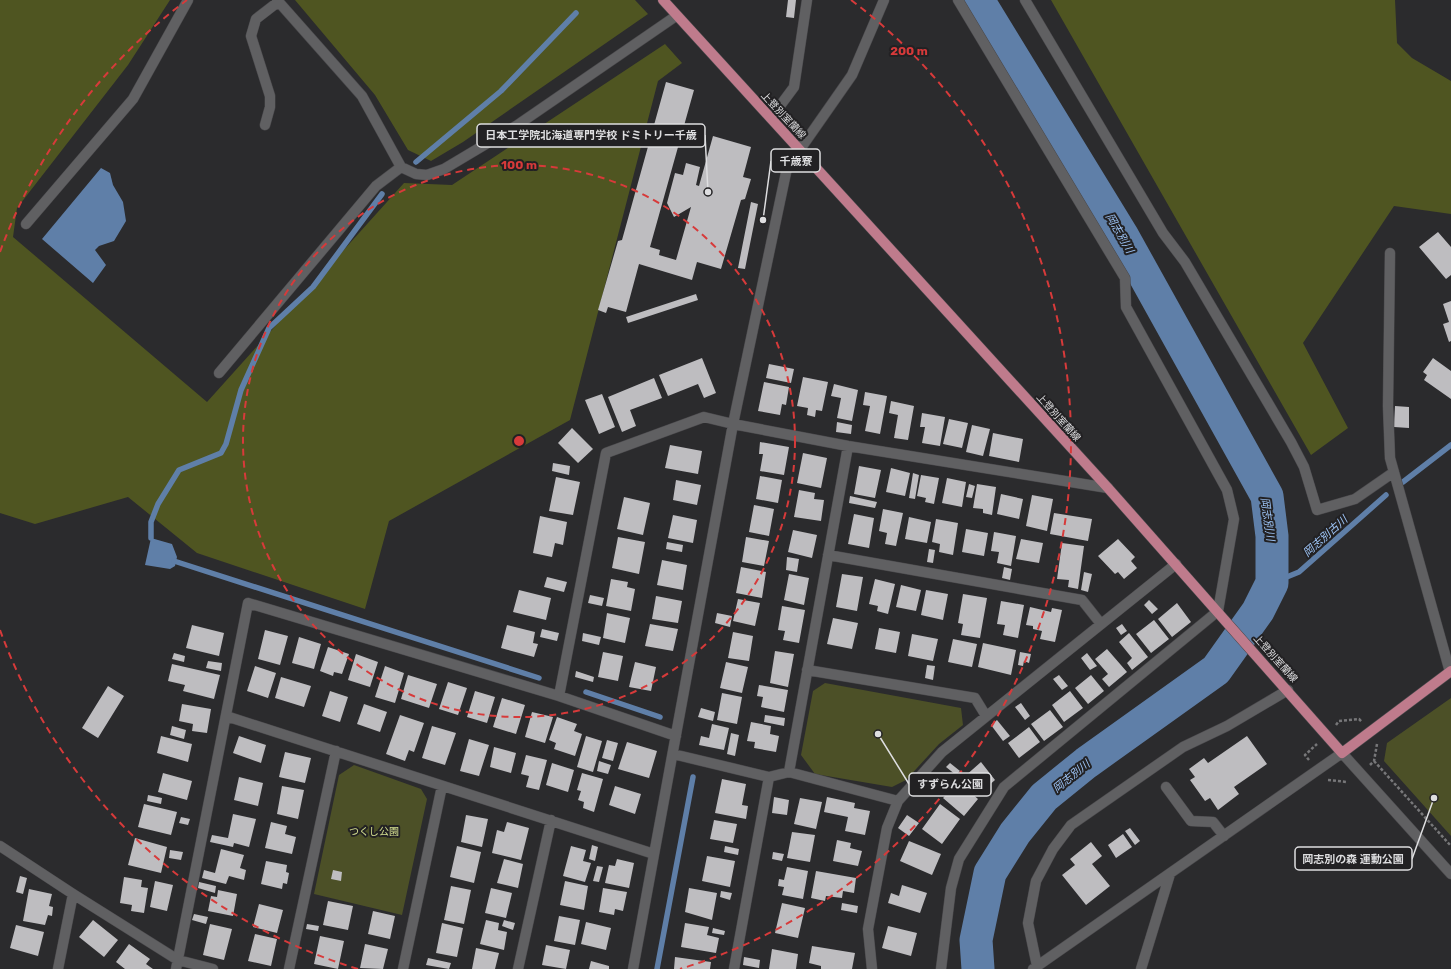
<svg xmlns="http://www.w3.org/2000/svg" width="1451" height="969" font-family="Rubik,'Noto Sans JP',sans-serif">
<rect width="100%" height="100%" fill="#2b2b2d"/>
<path fill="#4c5027" d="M825,683L961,708L963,725L939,744L906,780L892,787L815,774L801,755L813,691Z
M1451,698V836L1384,761L1387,743Z
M354,765L421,789L427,799L402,915L314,894L339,775Z"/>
<path fill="#4f5521" d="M0,0H170L128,65L17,208L13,237L207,402L404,183L452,185L665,44L682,63L658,81L570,420L389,521L365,609L197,553L128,497L35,524L0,513Z
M295,0H635L648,14L463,142L431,161L408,150L375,95Z
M1051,0H1395L1397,43L1412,58L1451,81V214L1394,206L1303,343L1348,428L1311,455Z"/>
<path fill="#5f7fa8" d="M101,168L110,173L113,185L123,202L126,221L114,241L99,246L95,250L106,265L93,283L42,239Z
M151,538L172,544L177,557L175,566L170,569L145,565Z"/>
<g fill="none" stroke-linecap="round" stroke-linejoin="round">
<path stroke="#5f7fa8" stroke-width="5.5" d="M416,162L501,91L576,13
M1403,482L1451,445
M151,538V522L158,504L179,470L221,453L226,444L241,390L269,328L313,287L382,194
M174,561L539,678
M1272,583L1299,572L1386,495
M586,692L660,717
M657,969L693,777"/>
<path stroke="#5f7fa8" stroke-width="33" d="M978,0L1122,235L1267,496L1272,536V583L1258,611L1216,670L1086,763L1044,797L1015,833L990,873L976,940L978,969"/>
</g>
<path fill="#bebdc0" d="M788,0H796L794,18L786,17Z
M666,82L694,90L650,247L660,250L659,255L676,260L691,207L674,217L667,203L675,173L683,175L686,163L700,167L696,185L699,186L713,136L751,147L743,177L751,179L745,199L741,200L721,269L697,262L692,280L639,264L626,312L608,307L606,313L598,310L618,241L622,240Z
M751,202L758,204L745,269L738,268Z
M1438,232L1451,247V275L1446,279L1419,247Z
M696,294L698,300L628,323L626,317Z
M1451,301V341L1449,342L1443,324L1449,322L1443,304Z
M702,358L716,393L704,398L698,384L668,396L659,375Z
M1433,358L1451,371V399L1424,380L1427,375L1423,372Z
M769,364L794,369L791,383L766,378Z
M803,377L828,382L822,411L816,410L815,417L807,415L808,408L797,406Z
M654,378L662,398L630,410L636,426L622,432L608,397Z
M764,382L789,387L786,405L782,404L780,415L758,411Z
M834,384L858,390L852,421L837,418L841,398L831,396Z
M865,392L887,396L880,434L865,431L870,406L863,405Z
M602,394L615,427L599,434L585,400Z
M891,401L914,406L908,440L894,438L898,415L889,413Z
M1395,406L1409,407V428L1394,427Z
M922,413L945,417L940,446L922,443L925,427H920Z
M949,419L968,423L962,448L943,444Z
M837,422L852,425L851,434L836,432Z
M972,425L990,429L983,456L966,452Z
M572,428L593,449L578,463L558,443Z
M993,433L1023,439L1019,462L989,456Z
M760,442L789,447L784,475L760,471L763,454H759Z
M670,445L702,451L698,474L665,468Z
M803,453L827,458L821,488L797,483Z
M553,463L570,466L569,475L552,471Z
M859,466L881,470L875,498L854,494Z
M891,468L910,473L905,496L886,492Z
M913,473L919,475L915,499L909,498Z
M921,475L939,478L934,504L925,502L926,498L917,496Z
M760,476L782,480L778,503L756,499Z
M556,477L580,482L573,515L549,511Z
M947,478L966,482L962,507L942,503Z
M676,480L701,485L697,505L673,500Z
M969,484L975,486L972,498L966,497Z
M977,484L996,487L992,515L983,513V509L973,508Z
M799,490L815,493L814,499L824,500L821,521L794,517Z
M1001,494L1023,499L1019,519L997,514Z
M1032,495L1053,499L1047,531L1026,526Z
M850,496L877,502L875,508L849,503Z
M624,497L650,503L643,535L617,529Z
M754,505L774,509L769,536L749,532Z
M883,509L903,513L896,546L885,544L887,533L879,531Z
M1054,513L1092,519L1088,541L1050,534Z
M854,514L874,518L869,548L848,544Z
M673,515L697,520L693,543L668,538Z
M540,516L567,522L563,545L555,543L552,557L533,553Z
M909,517L931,522L927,543L905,539Z
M936,519L958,523L953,555L939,552L940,544L932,542Z
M966,529L988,533L984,556L962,552Z
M793,530L817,535L812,558L788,552Z
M994,532L1016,536L1011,566L997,563L999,552L991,551Z
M618,537L645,542L639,574L612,568Z
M746,537L769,541L764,566L742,562Z
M1021,539L1043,543L1039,563L1016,559Z
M1118,539L1135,557L1131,561L1137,568L1124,579L1118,572L1115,574L1098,556Z
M667,542L683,545L682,552L666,549Z
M1062,543L1084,546L1078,589L1068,587L1069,580L1057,579Z
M929,549L935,550L933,563L927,562Z
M787,557L799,559L797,572L786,570Z
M662,560L687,565L683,590L657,585Z
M741,567L766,572L762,598L736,593Z
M1004,567L1012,569L1010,580L1002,578Z
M1084,572L1092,574L1088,592L1081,590Z
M789,574L809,578L804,605L784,600Z
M842,574L863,577L857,611L836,607Z
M547,577L567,582L564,592L544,587Z
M611,579L628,582L627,587L635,589L631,611L606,606Z
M875,579L895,584L888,614L877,611L878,606L869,604Z
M901,585L921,590L916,611L896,607Z
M519,590L551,598L546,620L513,612Z
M926,590L948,594L943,620L921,615Z
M963,594L987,598L980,638L961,635L963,624L958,623Z
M590,595L604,598L602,606L588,603Z
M656,596L682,601L678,623L652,619Z
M738,599L760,603L755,626L733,621Z
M1149,600L1158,609L1152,614L1144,605Z
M1001,601L1024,605L1018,638L1003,635L1005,625L997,624Z
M1177,603L1191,622L1172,637L1158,619Z
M782,606L805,610L799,643L783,640L785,631L778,630Z
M1030,607L1051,612L1052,608L1062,610L1055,642L1040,639L1042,631L1033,629V626L1026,625Z
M607,613L630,618L625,643L603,638Z
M717,613L732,616L730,627L715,623Z
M833,618L858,623L852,649L827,644Z
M1154,620L1169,639L1151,653L1136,634Z
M650,624L678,629L673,651L645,646Z
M1122,624L1127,631L1121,635L1116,628Z
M192,625L224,633L219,656L186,648Z
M507,625L535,632L533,643L538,644L534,657L501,648Z
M879,628L900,632L896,653L875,649Z
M542,629L559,633L557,641L540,637Z
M265,630L288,636L280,665L258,659Z
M733,632L753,636L749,661L728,658Z
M583,633L601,637L599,645L582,641Z
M1129,633L1148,657L1132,670L1127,663L1132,658L1119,642Z
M912,634L938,639L933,661L908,656Z
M299,637L321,644L314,669L292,663Z
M953,639L977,644L972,667L948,662Z
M983,643L1016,650L1011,675L978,667Z
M328,647L349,654L342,674L334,672L333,676L320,671Z
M1107,649L1127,672L1109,687L1102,679L1108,674L1095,659Z
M775,651L794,654L788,687L770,683Z
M603,652L623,656L618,681L598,677Z
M1020,652L1031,654L1029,663L1024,661L1023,666L1018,665Z
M174,653L185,656L184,662L172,659Z
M1087,653L1097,666L1090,670L1081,658Z
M356,654L378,662L370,687L348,680Z
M208,661L222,663L221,671L206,668Z
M635,662L656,667L651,691L629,687Z
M726,662L748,667L742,693L720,688Z
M172,664L220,675L214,699L183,691L185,685L168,681Z
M927,665L935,666L933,680L925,678Z
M255,666L276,673L268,698L247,691Z
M385,666L404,673L395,703L375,697Z
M576,671L594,677L593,682L575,677Z
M408,675L437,684L429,708L401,699Z
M1059,675L1068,686L1062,690L1053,679Z
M1091,675L1104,691L1088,704L1075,688Z
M281,677L311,686L304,707L275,698Z
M448,682L467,688L458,715L439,709Z
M759,685L788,690L784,712L761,707L763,697L757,696Z
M108,686L124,696L98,738L82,728Z
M330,691L348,697L340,722L322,716Z
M475,691L495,697L487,723L467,717Z
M1070,691L1083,708L1064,722L1052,705Z
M722,693L742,697L737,724L717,720Z
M502,698L525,705L516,734L493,727Z
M1021,703L1030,716L1025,720L1015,707Z
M182,704L211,709L207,733L192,731L193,724L179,721Z
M364,704L387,712L380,732L357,724Z
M701,708L715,712L713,721L698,717Z
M1050,710L1063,727L1044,741L1031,724Z
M532,712L553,717L545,743L525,737Z
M400,715L424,723L414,752L409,750L405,761L386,754Z
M765,715L785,718L784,726L764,722Z
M557,717L577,724L574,731L582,734L575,756L554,749L556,743L549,740Z
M997,720L1010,736L1003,741L991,725Z
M751,722L771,726L770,734L779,736L776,752L754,748L755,742L747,741Z
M712,724L729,728L724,750L699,745L701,736L709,738Z
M172,726L186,730L184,739L170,735Z
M432,726L456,733L445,765L422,758Z
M1029,727L1040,742L1019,758L1008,743Z
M731,733L739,735L735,756L727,754Z
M161,736L192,744L188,762L157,753Z
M239,736L266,745L261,763L233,753Z
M586,736L602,741L593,772L577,767Z
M1247,736L1267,764L1234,787L1239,794L1218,810L1210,798L1205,801L1190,780L1195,777L1189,769L1204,758L1208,763Z
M469,739L489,745L479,776L460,771Z
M607,740L618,743L613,761L602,758Z
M627,742L657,751L649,778L618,769Z
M494,747L516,753L511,773L490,767Z
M285,752L311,758L305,783L279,777Z
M526,755L547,760L539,790L526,787L529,776L521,774Z
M599,761L611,765L608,774L597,771Z
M981,762L995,780L979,794L964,777Z
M552,763L574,770L568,792L546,785Z
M950,763L960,771L956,775L946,767Z
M163,773L192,781L187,800L158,792Z
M582,773L603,779L594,812L583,808L584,802L578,800L581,791L577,790Z
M948,773L978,799L964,816L943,798L947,794L938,786Z
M239,777L263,783L258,806L234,800Z
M722,779L746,784L742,805L748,806L746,819L715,813Z
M282,786L304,790L298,819L277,814Z
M615,786L641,794L635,814L609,805Z
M148,795L162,798L161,804L147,801Z
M774,797L789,800L787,815L772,813Z
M827,797L855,803L854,808L870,811L865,835L845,831L848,817L824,812Z
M800,798L822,802L816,829L794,824Z
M144,804L177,812L171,835L138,827Z
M940,804L960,819L942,844L922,829Z
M233,814L256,819L249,847L234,843L233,847L210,842L212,835L228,838Z
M466,815L488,819L482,847L461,842Z
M907,815L919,823L909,836L898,828Z
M181,817L190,819L188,825L179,823Z
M714,820L737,824L733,843L710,839Z
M271,822L287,826L285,834L296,837L292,854L265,848Z
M507,822L529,828L521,860L492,853L497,830L504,832Z
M1130,828L1140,841L1135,845L1125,831Z
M792,832L815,835L810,862L787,858Z
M1123,834L1132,847L1116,858L1108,845Z
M135,838L167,847L161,873L128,865Z
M837,840L851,843L850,848L862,851L858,866L833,861Z
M909,841L941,854L932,875L900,861Z
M1091,842L1102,856L1092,864L1110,886L1086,905L1062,875L1075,865L1070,859Z
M592,845L598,847L595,861L589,859Z
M457,846L481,852L474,883L450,877Z
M571,846L586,850L583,861L591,863L585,882L563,876Z
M725,846L739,849L738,855L724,852Z
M221,849L244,855L240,868L246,870L244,880L229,876L226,884L202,878L204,870L215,873Z
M170,850L183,852L181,860L169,858Z
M773,852L784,854L782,861L772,859Z
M707,856L735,861L730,887L702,881Z
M504,859L523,864L518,888L497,883Z
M617,859L634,863L629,888L605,883L609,865L615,866Z
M266,861L287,865L286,872L289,873L287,884L283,883L282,889L261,884Z
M597,866L603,867L599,882L593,881Z
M787,867L808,871L803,899L782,895L784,887L778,886L779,879L784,880Z
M333,870L342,872L341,881L331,879Z
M816,871L856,878L854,893L843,891L842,898L826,896L825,901L811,898Z
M20,876L27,878L23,894L16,892Z
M124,877L142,880L141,887L148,888L144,913L131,911L132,905L120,903Z
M155,881L173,885L167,911L150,907Z
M565,881L588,886L584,910L560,905Z
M199,882L216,886L215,893L198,888Z
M902,885L927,893L920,913L888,903L891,893L899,896Z
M451,886L471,890L464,924L444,920Z
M491,888L512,893L506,918L485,913Z
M603,888L627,892L623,911L615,909L614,915L599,912Z
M689,888L717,893L712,920L685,912Z
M29,889L52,894L49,906L53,907L52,916L48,915L45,925L23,921Z
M218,890L237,894L233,916L208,911L211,896L217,897Z
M721,891L732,893L730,900L720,897Z
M328,901L353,906L348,930L323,925Z
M782,903L805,908L798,938L775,933Z
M842,903L858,906L857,913L841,910Z
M259,904L283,910L277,933L253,927Z
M373,911L395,916L390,939L368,934Z
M194,914L208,917L206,924L192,920Z
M559,916L580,920L575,945L554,941Z
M93,920L118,940L104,957L79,937Z
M486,920L499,923L498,930L507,932L504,950L480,944Z
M504,920L515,923L513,930L502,926Z
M586,922L611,928L606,950L581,944Z
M442,923L463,928L457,957L436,953Z
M685,923L709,927L707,935L719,938L716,953L681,947Z
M210,924L232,929L224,960L203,955Z
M307,924L319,926L318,931L306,929Z
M16,925L44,932L38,956L10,948Z
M888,926L917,933L911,956L882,948Z
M713,928L725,931L724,935L712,933Z
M255,934L277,939L271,966L248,961Z
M320,936L344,941L338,969L314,964Z
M129,944L150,959L146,964L153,969H125L116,962Z
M365,944L388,949L383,969L360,968Z
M546,945L570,950L566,969L542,965Z
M812,946L855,953L852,969H821V966L809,963Z
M476,948L499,953L495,969H472Z
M772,949L798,954L796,969H769Z
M675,957L711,962L710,969H674Z
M744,957L760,960L759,968L743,965Z
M428,958L451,963L449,969L426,965Z
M591,961L609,966V969H589Z"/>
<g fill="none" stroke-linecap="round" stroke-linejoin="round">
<g stroke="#49484b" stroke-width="11">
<path id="minor" d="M277,0L362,96L401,167
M1025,0L1163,233L1185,262L1291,442L1304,467L1317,510L1355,499L1394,472
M771,118L794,87L807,0
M265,125L270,107V96L251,36L256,19L278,2
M26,224L133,99L188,0
M1390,253L1388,406L1390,458L1450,672
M219,373L376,186L401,167L416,174L427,175L444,169L516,126L676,16
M828,555L1082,600L1101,624
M807,670L975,698L986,716
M559,696L606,453L704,417L733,424L848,446L1108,488
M226,716L654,854
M673,754L769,777L789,772L898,801
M789,772L848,446
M1166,787L1191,821L1213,822L1224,836
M0,846L73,894L178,960L213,969
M1037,966L1028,923L1036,881L1053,849L1071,825L1183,747L1227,726L1288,690
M58,969L73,894
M176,969L248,603L559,696L676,736
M289,969L336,751
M403,969L442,786
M518,969L551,820
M633,969L733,424L787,168L852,75L884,0
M734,969L769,777
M872,969L868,929L887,828L898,801L942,752L1176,564
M941,969L951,888L959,859L1004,787L1218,611L1234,519L1227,490L1126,307L1125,278L958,0
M1033,969L1342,753L1451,874
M1141,969L1170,874"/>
</g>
<g stroke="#49484b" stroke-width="11">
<path id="major" d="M663,0L1108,488L1342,753L1451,671"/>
</g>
<path stroke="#777779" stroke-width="2.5" stroke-dasharray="3 2" stroke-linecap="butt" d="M1336,725L1339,721L1359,719L1362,722
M1309,760L1305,755L1317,744
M1374,761L1451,846
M1370,765L1374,761L1377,744
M1328,780L1347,782"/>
<use href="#minor" stroke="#606062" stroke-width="10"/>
<use href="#major" stroke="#bf7b8c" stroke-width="10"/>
</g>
<g fill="none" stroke="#d73a3a" stroke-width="2" stroke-dasharray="7 5">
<circle cx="519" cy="441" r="276"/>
<path d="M358 969A552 552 0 0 1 0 630M0 252A552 552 0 0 1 187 0M851 0A552 552 0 0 1 680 969"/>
</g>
<g text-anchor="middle" stroke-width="4" stroke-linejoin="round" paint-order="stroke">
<g font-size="10" fill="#dedee0" stroke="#222123">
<text transform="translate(784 115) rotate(47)" y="4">上登別室蘭線</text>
<text transform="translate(1059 417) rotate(48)" y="4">上登別室蘭線</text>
<text transform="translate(1276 658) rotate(48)" y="4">上登別室蘭線</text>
</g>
<g font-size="10" fill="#d6e191" stroke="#222123">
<text x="374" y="835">つくし公園</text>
</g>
<g font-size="11" font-style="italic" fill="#9dc4f6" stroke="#222123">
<text transform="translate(1120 233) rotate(60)" y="4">岡志別川</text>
<text transform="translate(1268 519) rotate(82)" y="4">岡志別川</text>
<text transform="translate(1325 536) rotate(-42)" y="4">岡志別古川</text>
<text transform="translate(1071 776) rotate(-39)" y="4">岡志別川</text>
</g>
</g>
<circle cx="519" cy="441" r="6" fill="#d73a3a" stroke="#222123" stroke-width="2"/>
<g font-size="12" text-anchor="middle" font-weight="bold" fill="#d73a3a" stroke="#222123" stroke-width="4" stroke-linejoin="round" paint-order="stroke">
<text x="909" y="55">200 m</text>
<text x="519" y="169">100 m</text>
</g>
<path fill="none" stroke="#dedee0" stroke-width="1.5" d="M708 192L705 135M763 220L771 161M878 734L909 784M1434 798L1412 859"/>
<g fill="#dedee0" stroke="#222123" stroke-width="1.5">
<circle cx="708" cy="192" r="4"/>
<circle cx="763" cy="220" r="4"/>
<circle cx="878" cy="734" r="4"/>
<circle cx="1434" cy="798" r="4"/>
</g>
<g fill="#222123" stroke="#dedee0" stroke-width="1.5">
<rect x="477" y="124" width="228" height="23" rx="4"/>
<rect x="771" y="149" width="49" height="23" rx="4"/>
<rect x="909" y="773" width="82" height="23" rx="4"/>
<rect x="1295" y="847" width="117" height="23" rx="4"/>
</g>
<g font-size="11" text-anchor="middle" font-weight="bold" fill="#dedee0">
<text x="591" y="139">日本工学院北海道専門学校 ドミトリー千歳</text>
<text x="796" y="165">千歳寮</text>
<text x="950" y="788">すずらん公園</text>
<text x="1353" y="863">岡志別の森 運動公園</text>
</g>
</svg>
